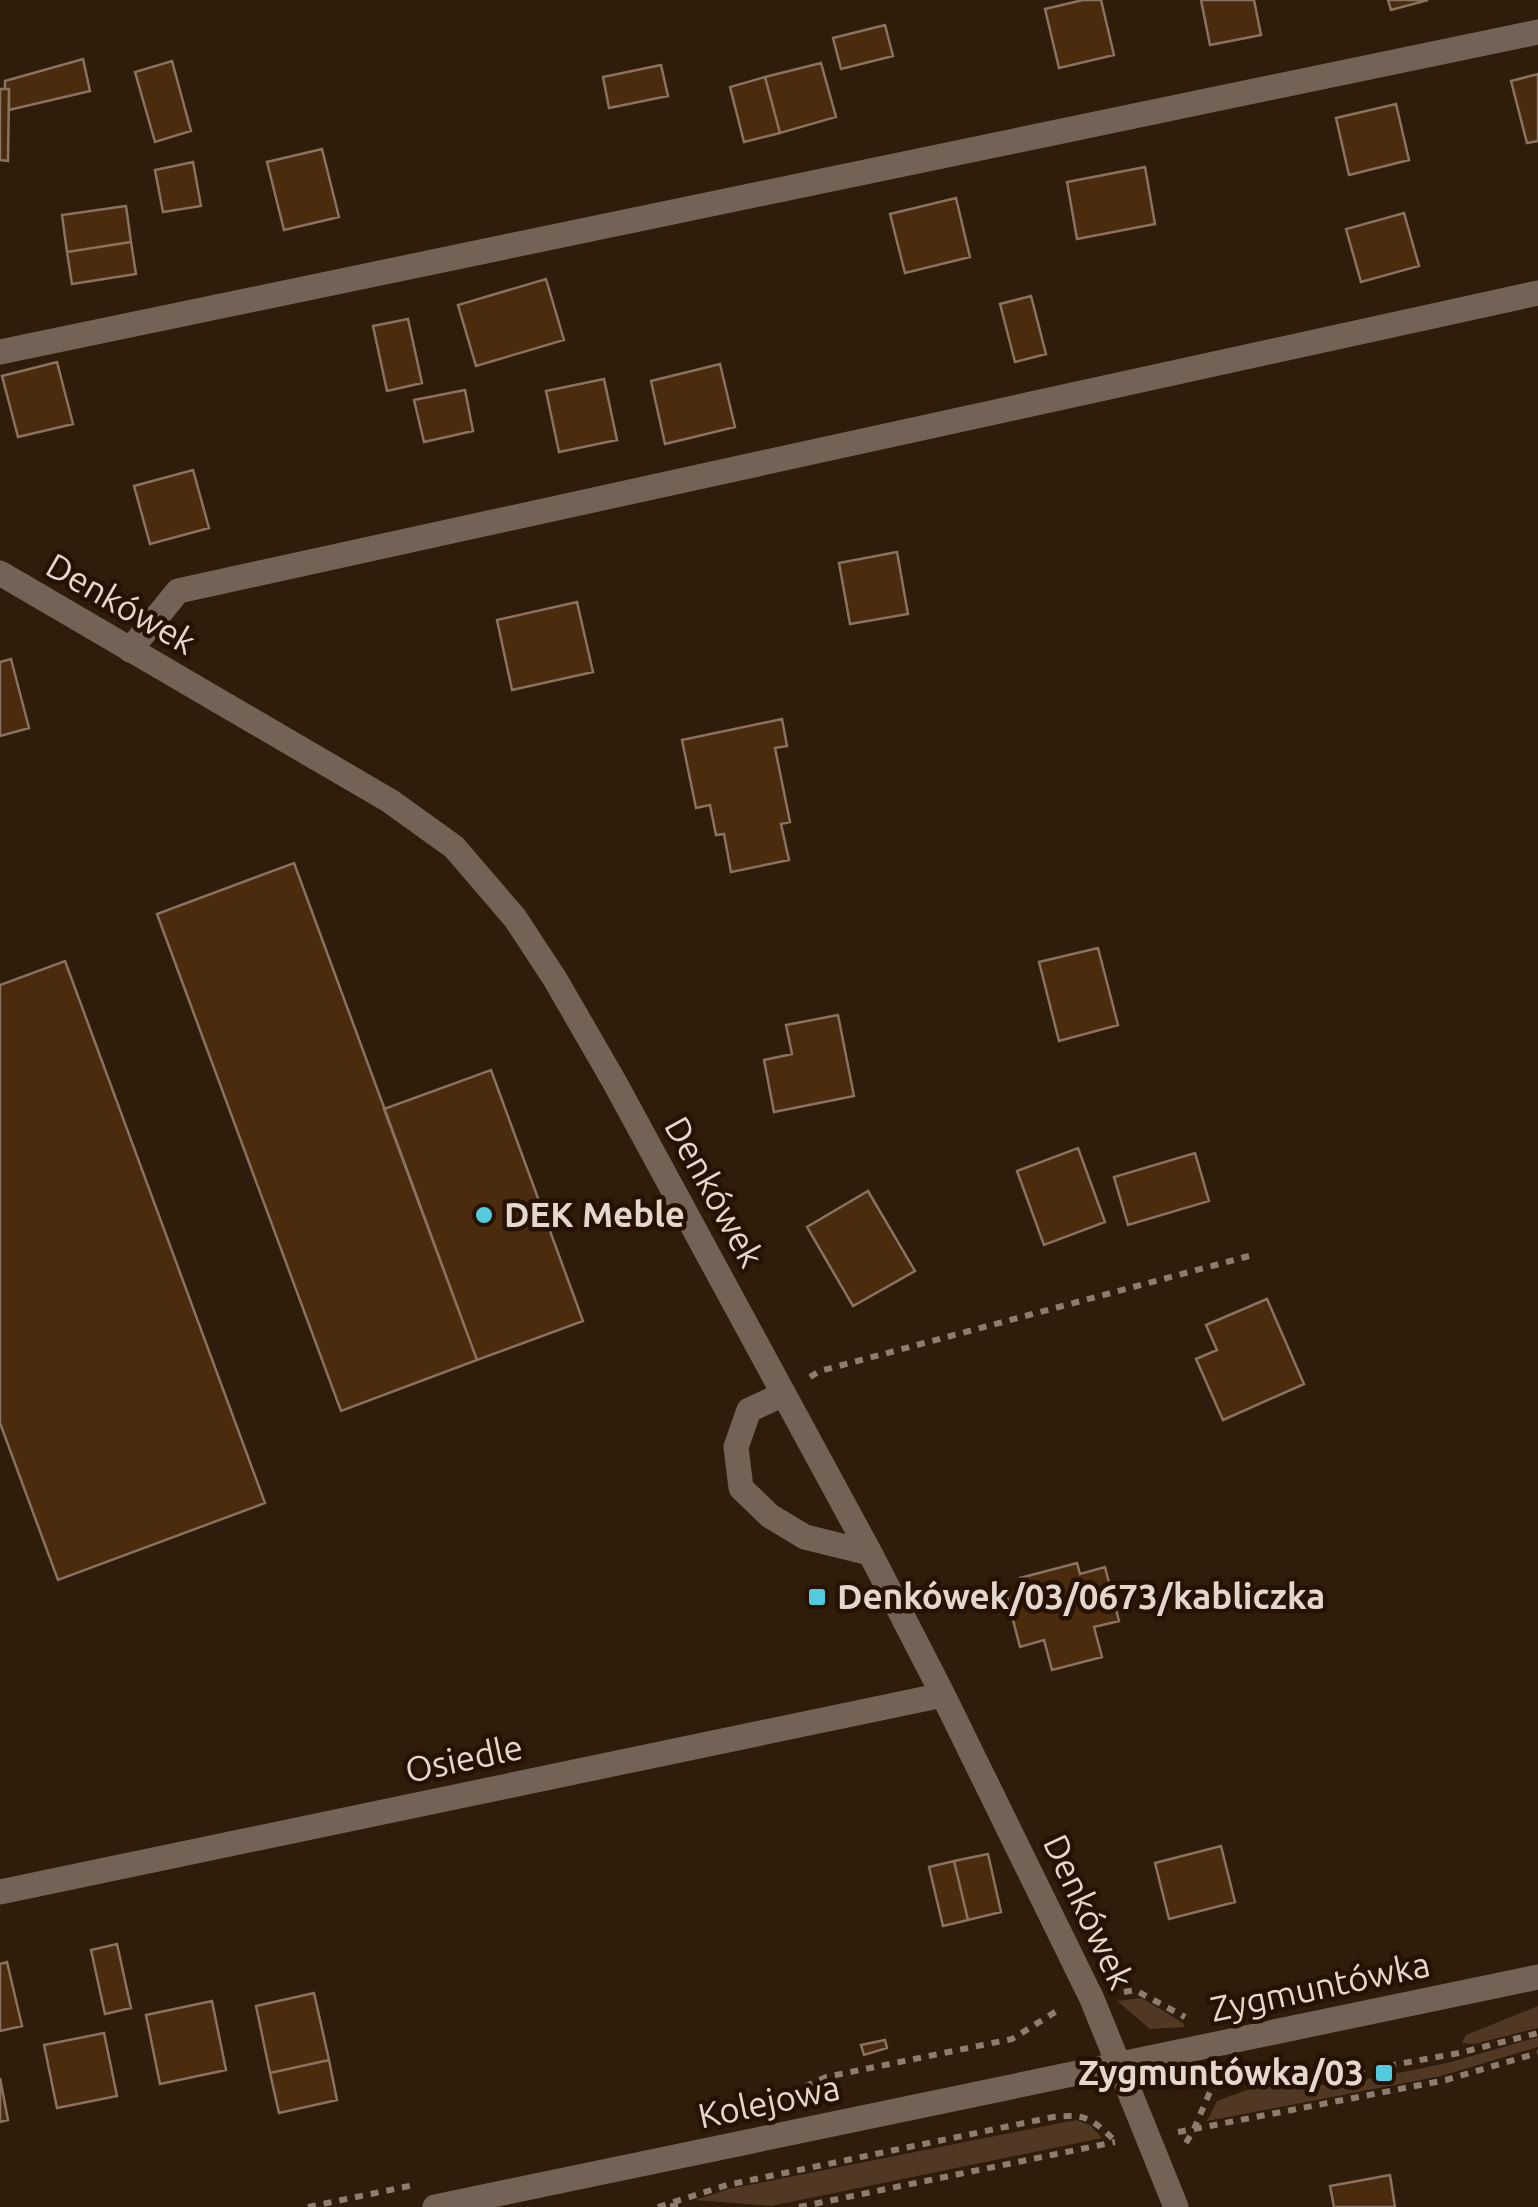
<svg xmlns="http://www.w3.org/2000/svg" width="1538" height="2207" font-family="Ubuntu,sans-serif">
<rect width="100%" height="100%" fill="#2f1c0b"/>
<path fill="#503824" d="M1142,1998L1183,2023L1185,2027L1150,2029L1117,2001Z
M1538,2006V2028L1474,2044L1462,2043L1466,2035Z
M1538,2037V2047L1441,2076L1207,2121L1217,2101L1250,2089L1281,2085H1340L1447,2063Z
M1076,2120L1090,2125L1102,2138L771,2206L695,2200L729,2189Z"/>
<path fill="#4a2b0e" stroke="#89725f" stroke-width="2.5" d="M1083,0H1101L1114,55L1059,68L1045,9Z
M1201,0H1254L1261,35L1210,45Z
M1388,0H1428L1391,10Z
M885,25L893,56L841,69L833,38Z
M83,59L90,91L9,110V89H5V81Z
M172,61L191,131L155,142L135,72Z
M821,63L836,117L780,133L765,77Z
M661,65L668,96L609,108L603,77Z
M1538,74V141L1527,143L1511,81Z
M765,77L780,133L744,142L730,87Z
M0,89H9L8,161L0,160Z
M1396,104L1409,160L1349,175L1336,118Z
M322,149L339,217L284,230L267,162Z
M193,162L201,206L163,212L155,170Z
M1145,167L1155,224L1077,239L1067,182Z
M956,198L970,257L905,273L890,214Z
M126,206L131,242L67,252L62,215Z
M1404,213L1419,266L1361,282L1346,229Z
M131,242L136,274L72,284L67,252Z
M546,279L564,340L476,366L458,305Z
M1031,296L1046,354L1015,362L1000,304Z
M408,319L422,383L387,391L373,326Z
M57,362L73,424L18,437L2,376Z
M720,364L735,427L665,444L651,381Z
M604,379L617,440L559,452L546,391Z
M465,390L473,431L424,442L414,400Z
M193,470L209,528L150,544L134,486Z
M897,552L908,614L850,624L839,563Z
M577,602L593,672L512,690L497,620Z
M11,659L29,728L0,736V662Z
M782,719L787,746L775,748L790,822L781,824L789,860L731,872L724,834L716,835L710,805L696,808L682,740Z
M294,863L477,1360L341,1411L157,914Z
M1098,948L1118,1025L1059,1041L1039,962Z
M65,961L265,1503L58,1580L0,1423V985Z
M838,1015L854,1096L774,1112L764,1060L792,1054L786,1025Z
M491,1070L583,1321L477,1360L384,1109Z
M1078,1148L1105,1222L1044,1245L1017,1171Z
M1195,1153L1209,1201L1128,1225L1114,1177Z
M868,1191L915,1271L853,1306L807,1227Z
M1267,1299L1304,1384L1223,1420L1196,1359L1217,1350L1206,1325Z
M1077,1563L1080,1574L1105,1567L1119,1621L1094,1627L1102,1657L1052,1670L1044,1640L1020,1647L1006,1593L1023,1589L1020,1578Z
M1221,1846L1235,1902L1169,1919L1155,1863Z
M988,1854L1001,1912L968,1920L954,1861Z
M954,1861L968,1920L943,1926L929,1867Z
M117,1944L131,2008L105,2014L91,1950Z
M7,1962L22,2026L0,2031V1964Z
M314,1993L329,2060L270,2073L256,2006Z
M212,2001L226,2070L160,2084L146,2015Z
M104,2033L117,2096L57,2108L44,2045Z
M885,2040L887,2048L864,2055L861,2045Z
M329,2060L337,2100L279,2113L270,2073Z
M0,2078L8,2120L0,2122Z
M1390,2175L1395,2207H1334L1330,2186Z"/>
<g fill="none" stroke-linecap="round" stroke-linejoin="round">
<path stroke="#8d7d70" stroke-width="6" stroke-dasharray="8 8" stroke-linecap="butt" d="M810,1377L820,1371L1249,1256
M1124,1992L1135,1990L1185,2017
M776,2100L826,2077L1012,2039L1060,2009
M1178,2132L1194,2129L1212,2087L1257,2077L1343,2074L1459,2053L1538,2033
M1186,2143L1194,2129L1446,2080L1538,2053
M670,2206L686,2207
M308,2207L414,2185
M658,2207L727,2185L1053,2117C1085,2114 1090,2117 1113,2139
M799,2207L1115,2142"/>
<path stroke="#736356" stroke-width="25" d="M0,352L1538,32
M0,573L390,801L454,847L515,918L555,979L615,1083L870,1553L943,1695L1092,1999L1176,2207
M130,650L178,591L1538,293
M784,1394L749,1410L736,1447L741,1488L770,1516L805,1537L870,1553
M0,1892L943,1695
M435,2207L1538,1977"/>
</g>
<g fill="#54cade" stroke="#251203" stroke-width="4">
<circle cx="484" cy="1215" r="10"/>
<rect x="807" y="1587" width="20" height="20" rx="5"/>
<rect x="1374" y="2063" width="20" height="20" rx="5"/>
</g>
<g text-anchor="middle" stroke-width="9" stroke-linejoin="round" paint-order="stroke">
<g font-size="35" fill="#e4d7cd" stroke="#251203">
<text transform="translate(121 604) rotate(30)" y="12">Denkówek</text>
<text transform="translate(714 1192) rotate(61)" y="12">Denkówek</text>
<text transform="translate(464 1759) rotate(-12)" y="12">Osiedle</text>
<text transform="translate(1088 1912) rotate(65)" y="12">Denkówek</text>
<text transform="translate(1320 1987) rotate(-12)" y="12">Zygmuntówka</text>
<text transform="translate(769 2102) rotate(-12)" y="12">Kolejowa</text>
</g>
<g font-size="35" font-weight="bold" fill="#e4d7cd" stroke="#251203" text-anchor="start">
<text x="504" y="1227">DEK Meble</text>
<text x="837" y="1609">Denkówek/03/0673/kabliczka</text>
<text x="1364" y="2085" text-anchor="end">Zygmuntówka/03</text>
</g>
</g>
</svg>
